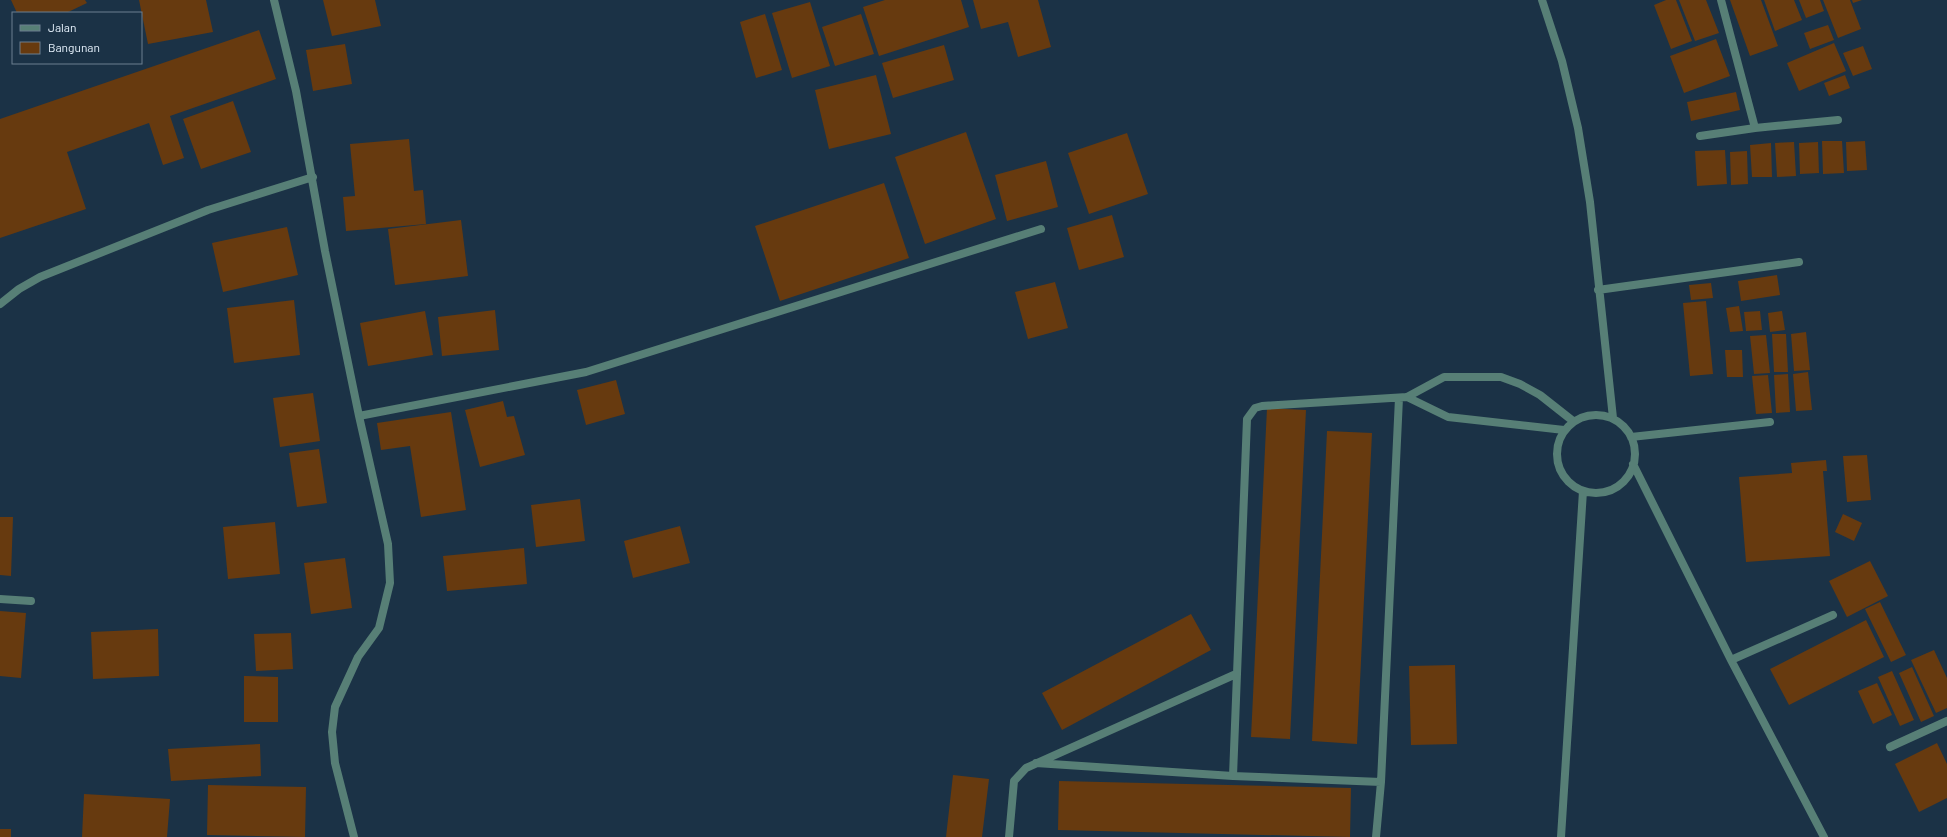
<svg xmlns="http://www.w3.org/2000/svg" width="1947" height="837" font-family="Barlow,sans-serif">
<rect width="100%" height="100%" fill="#1b3246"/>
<path fill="#673a0f" d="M11,0H85L87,3L66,13H17Z
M139,0H206L213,32L148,44Z
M323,0H375L381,26L332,36Z
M885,0H961L969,27L879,56L863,7Z
M973,0H1038L1051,47L1018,57L1008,22L981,29Z
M1666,0H1676L1692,41L1671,49L1654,5Z
M1679,0H1706L1719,33L1695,41Z
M1730,0H1761L1778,46L1750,56Z
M1764,0H1794L1802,20L1775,31Z
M1799,0H1820L1824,11L1806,18Z
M1823,0H1850L1861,29L1838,38Z
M1852,0H1862L1853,3Z
M810,2L830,66L792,78L772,13Z
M765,14L782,70L756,78L740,22Z
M861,14L874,54L835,66L822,27Z
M1828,25L1834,40L1810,49L1804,33Z
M259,30L276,79L170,116L184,158L163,165L149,123L67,152L86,209L0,238V119Z
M1716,39L1730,76L1684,93L1670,56Z
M1834,43L1846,71L1799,91L1787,63Z
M345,44L352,84L313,91L306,50Z
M944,45L954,80L893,98L882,63Z
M1863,46L1872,69L1853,76L1843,53Z
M876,75L891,134L829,149L815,90Z
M1845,75L1850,88L1829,96L1824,83Z
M1736,92L1740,110L1691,121L1687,102Z
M233,101L251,152L201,169L183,119Z
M966,132L996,219L925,244L895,157Z
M1127,133L1148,194L1089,214L1068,153Z
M409,139L414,191L423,190L426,224L346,231L343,197L355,196L350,144Z
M1822,141H1842L1844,173L1823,174Z
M1865,141L1867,170L1847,171L1846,142Z
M1794,142L1796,176L1777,177L1775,143Z
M1818,142L1819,173L1800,174L1799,143Z
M1771,143L1772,177H1752L1750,145Z
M1725,150L1727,184L1697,186L1695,151Z
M1747,151L1748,184L1731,185L1730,152Z
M1046,161L1058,207L1007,221L995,175Z
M884,183L909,258L780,301L755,226Z
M1112,215L1124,257L1079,270L1067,228Z
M461,220L468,276L395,285L388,229Z
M287,227L298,275L223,292L212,243Z
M1777,275L1780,295L1741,301L1738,281Z
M1055,282L1068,328L1028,339L1015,292Z
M1711,283L1713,298L1691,300L1689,285Z
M294,300L300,355L234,363L227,308Z
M1706,301L1713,374L1690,376L1683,303Z
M1739,306L1743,331L1730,332L1726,308Z
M495,310L499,350L442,356L438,317Z
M425,311L433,355L368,366L360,323Z
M1760,311L1762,330L1746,331L1744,312Z
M1782,311L1785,330L1770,332L1768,313Z
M1806,332L1810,370L1794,371L1791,334Z
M1772,334H1786L1788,372H1774Z
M1766,335L1770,373L1754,374L1750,336Z
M1725,350H1742L1743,377H1727Z
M1808,372L1812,410L1796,411L1793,374Z
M1788,374L1790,412L1776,413L1774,375Z
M1768,375L1772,413L1756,414L1752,376Z
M616,380L625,414L586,425L577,390Z
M313,393L320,441L280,447L273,398Z
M503,401L507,417L514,416L525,455L480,467L465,410Z
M1267,408L1306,410L1290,739L1251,737Z
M451,412L466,510L421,517L410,446L381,450L377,423Z
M1327,431L1372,433L1357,744L1312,741Z
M319,449L327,503L297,507L289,453Z
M1867,455L1871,500L1847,502L1843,456Z
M1826,460L1827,471H1823L1830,556L1746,562L1739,477L1792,473L1791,463Z
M580,499L585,541L536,547L531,505Z
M1843,514L1862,523L1854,541L1835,532Z
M0,517H13L11,576L0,575Z
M275,522L280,574L228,579L223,527Z
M680,526L690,563L633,578L624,541Z
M524,548L527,584L447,591L443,556Z
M345,558L352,608L311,614L304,563Z
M1870,561L1888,596L1847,617L1829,581Z
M1880,602L1906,655L1891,662L1865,609Z
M0,611L26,613L21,678L0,676Z
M1191,614L1211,650L1062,730L1042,693Z
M1866,620L1884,657L1789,705L1770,669Z
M158,629L159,676L93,679L91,632Z
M291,633L293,669L256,671L254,634Z
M1934,650L1947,678V708L1936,713L1911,660Z
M1455,665L1457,744L1411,745L1409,666Z
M1912,667L1934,716L1921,722L1899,673Z
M1892,671L1914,720L1900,726L1878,677Z
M244,676L278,677V722H244Z
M1877,683L1892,715L1873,724L1858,691Z
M1937,743L1947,764V798L1919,812L1895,764Z
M260,744L261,776L171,781L168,749Z
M953,775L989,779L982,837H946Z
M1059,781L1351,788L1350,837L1058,830Z
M208,785L306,787L305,837L207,835Z
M84,794L170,799L167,837H82Z
M0,829H11V837H0Z"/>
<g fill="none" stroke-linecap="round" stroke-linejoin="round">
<path stroke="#577f76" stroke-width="8" d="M274,0L296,91L325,251L359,416L388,544L390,583L379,628L358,657L335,707L332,732L335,763L354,837
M1542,0L1562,61L1578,128L1590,202L1613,418
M1721,0L1755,128
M1700,136L1755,128L1838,120
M1598,290L1799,262
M0,304L19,289L40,277L208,210L313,177
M1407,397L1448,417L1564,430
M1557 454a39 39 0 1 1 78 0a39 39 0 1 1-78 0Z
M359,416L586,372L1041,229
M1631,437L1770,422
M1633,464L1731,660L1824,837
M0,599L31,601
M1731,660L1833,615
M1890,747L1947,721
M1036,763L1233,776L1381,782
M1233,776L1247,419L1255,408L1262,406L1407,397L1444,377H1501L1520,384L1540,395L1573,421
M1009,837L1014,781L1026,768L1236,674
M1376,837L1381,782L1399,398
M1561,837L1583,491"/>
</g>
<rect x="12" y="12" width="130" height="52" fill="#1b3246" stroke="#6d7f8f"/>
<rect x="20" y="25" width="20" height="6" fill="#577f76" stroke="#6d7f8f"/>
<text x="48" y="32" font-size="12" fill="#e7f2fd">Jalan</text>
<rect x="20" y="42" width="20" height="12" fill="#673a0f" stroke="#6d7f8f"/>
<text x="48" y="52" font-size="12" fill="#e7f2fd">Bangunan</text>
</svg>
